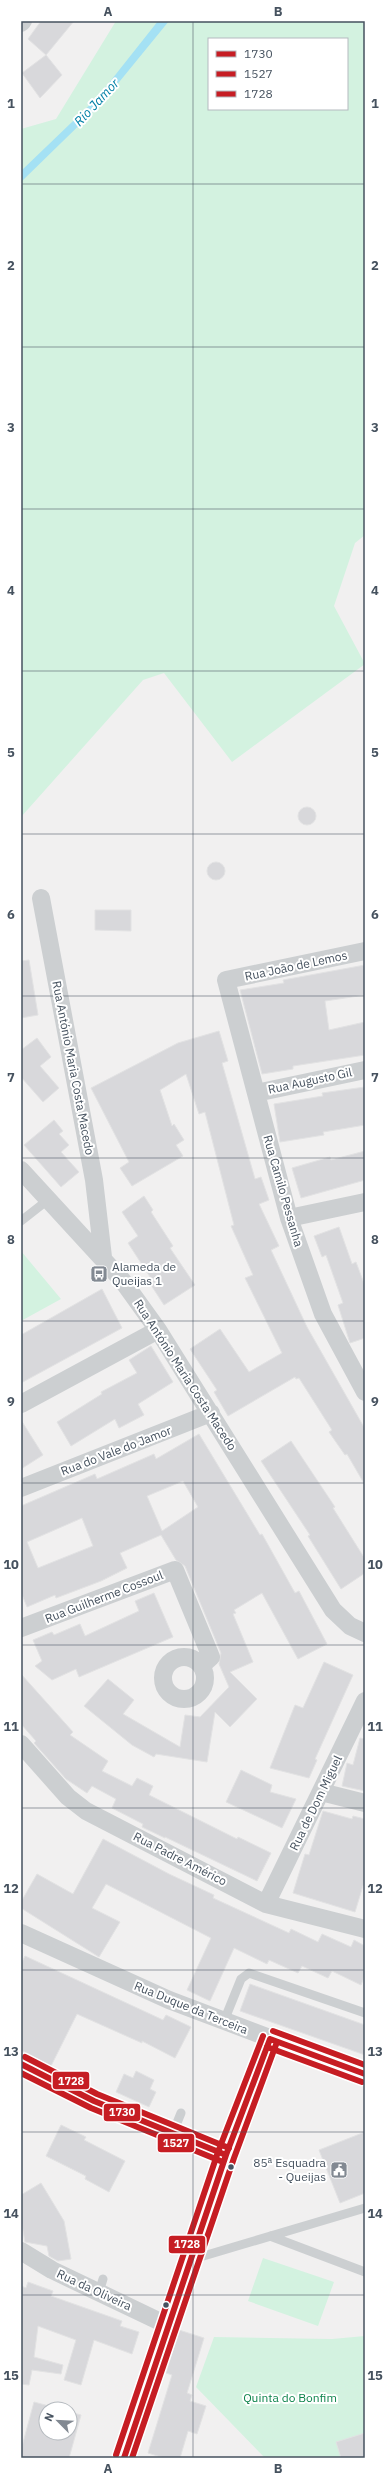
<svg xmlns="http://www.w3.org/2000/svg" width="386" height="2479" font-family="'IBM Plex Sans',sans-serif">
<rect width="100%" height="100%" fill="#f1f0f0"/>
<path fill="#d3f2e0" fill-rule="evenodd" d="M116,21H365V535L355,543L334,606L365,664L232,762L164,673L143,680L21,817V129L56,119ZM209,39H347V109H209Z
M21,1251L61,1299L21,1321Z
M263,2258L334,2282L318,2326L248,2301Z
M365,2336V2458L362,2451L341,2458H265L196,2387L214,2337L332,2339Z"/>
<path fill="#a4e1f4" d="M158,21H169L102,103L21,182V171L97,98Z"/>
<path fill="#d8d8db" stroke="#e2e2e3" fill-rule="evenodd" d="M41,21H74L46,55L28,39Z
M46,55L62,75L40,98L22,73Z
M298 816a9 9 0 1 1 18 0a9 9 0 1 1-18 0Z
M207 871a9 9 0 1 1 18 0a9 9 0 1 1-18 0Z
M95,910H131V931L95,930Z
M29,960L38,1015L21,1018V961Z
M365,965V995L325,1001L329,1030L365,1022V1055L293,1066V1069L262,1074L240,990L284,983L283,980Z
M219,1031L228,1061L222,1063L255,1179L261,1177L269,1200L259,1204L279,1246L271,1250L307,1327L365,1429V1485L347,1454L345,1455L329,1432L332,1430L299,1378L296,1379L295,1377L228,1416L214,1392L217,1390L190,1349L220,1329L249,1372L282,1353L245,1278L253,1275L231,1226L234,1225L205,1112L199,1114L186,1074L160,1090L172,1126L174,1124L184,1140L176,1145L183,1156L132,1186L120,1168L129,1162L91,1088L178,1043Z
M37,1038L51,1057L40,1066L59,1088L43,1102L21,1077V1050Z
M365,1087V1125L323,1132L324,1135L280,1142L274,1104L323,1096L322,1093Z
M54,1120L63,1131L59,1134L69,1145L61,1152L79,1172L61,1187L24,1145Z
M365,1151V1180L301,1198L292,1168L330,1157L331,1160Z
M144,1196L153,1210L151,1212L173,1246L170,1248L195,1285L164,1305L149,1282L152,1280L128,1243L138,1236L122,1212Z
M339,1227L352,1264L356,1262L365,1286V1338L350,1343L338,1305L343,1303L326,1255L322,1257L314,1236Z
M102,1289L122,1328L21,1383V1335Z
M151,1346L173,1382L138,1404L144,1415L119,1428L115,1419L71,1446L57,1422L102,1394L101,1392L137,1373L129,1360Z
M21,1420L43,1455L21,1469Z
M199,1434L260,1535L262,1534L295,1593L299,1591L327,1644L298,1659L262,1593L234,1610L236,1613L233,1614L253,1662L230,1672L257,1699L230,1727L215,1712L207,1762L156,1754L154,1757L132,1745L84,1706L108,1679L134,1700L123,1714L180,1747L185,1715L200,1717L229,1687L219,1664L221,1653L185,1566L176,1560L161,1535L120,1553L127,1568L101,1581L56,1598L55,1595L27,1607L21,1592V1506L95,1474L97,1479L154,1454L156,1459ZM183,1481L198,1507L162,1531L147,1496ZM82,1518L93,1546L38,1568L27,1542Z
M291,1441L335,1507L333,1508L365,1559V1573L341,1589L308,1536L310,1535L261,1461Z
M154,1593L173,1637L79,1677L76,1669L52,1680L35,1666L42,1661L33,1640L52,1632L54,1635L80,1624L85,1636L139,1611L135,1601Z
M324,1662L353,1675L315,1759L317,1760L309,1778L270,1768L295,1705L303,1708Z
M21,1674L73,1732L70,1735L108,1761L102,1771L132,1786L137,1778L153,1786L149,1795L237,1839L238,1837L271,1853L257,1881L165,1837V1838L142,1827L143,1824L112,1808L116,1799L92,1786L87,1793L66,1779L34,1743L36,1741L21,1724Z
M360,1738L365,1739V1791L342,1786L347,1763L353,1765Z
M241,1770L272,1785L270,1792L296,1799L282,1828L226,1802Z
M323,1811L352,1819L353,1816L365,1819V1879L355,1912L293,1893L305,1854L309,1855Z
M103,1839L169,1874L214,1895L213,1898L289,1933L291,1929L318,1942L322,1934L351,1947L354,1940L365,1946V1975L361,1985L332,1971L328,1978L302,1966L298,1973L269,1960L267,1964L234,1948L210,2001L187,1990L211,1938L106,1884L92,1908L120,1922L99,1957L21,1908V1902L37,1874L73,1894Z
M25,1956L163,2020L166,2015L191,2027L175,2058L142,2041V2043L77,2014L51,2066L21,2050V1964Z
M250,1984L365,2025V2055L240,2011Z
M136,2071L154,2080L150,2089L156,2092L149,2107L116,2092L124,2074L133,2078Z
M61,2125L86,2137L84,2140L125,2161L109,2192L85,2179L86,2176L46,2156Z
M365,2132V2193L340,2203L319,2150Z
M41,2183L64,2221L71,2259L58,2261L49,2256L47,2246L25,2242L21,2219V2195Z
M28,2282L53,2291L51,2296L122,2321L120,2326L139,2332L132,2354L94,2340L81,2385L64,2380L76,2340L38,2326L34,2357L63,2365L61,2374L32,2370L29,2385L21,2384V2286L26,2288Z
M179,2330L204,2338L187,2393L192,2395L190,2401L206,2406L197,2434L188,2431L180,2458H164L148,2453L172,2375L166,2373Z
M34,2402L60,2409H46V2433H70V2412L81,2415L69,2458H21V2450Z
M365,2433V2458H341L336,2442Z"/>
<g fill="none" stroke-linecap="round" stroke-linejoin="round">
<path stroke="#cccfd1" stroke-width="9" d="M21,1221L49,1199
M224,2021L241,1979L249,1973L365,2013
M172,2135L181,2113
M270,2236L365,2272
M190,2260L365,2208
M99,2292L103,2279"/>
<path stroke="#cccfd1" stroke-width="18" d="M21,23L23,21
M41,898L94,1180L103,1257
M365,951L226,980L289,1218L323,1314L365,1392
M256,1093L365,1070
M21,1170L122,1280L158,1330L333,1610L350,1626L365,1633
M289,1218L365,1202
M21,1404L158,1330
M21,1488L211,1413
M21,1628L175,1570L211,1657L201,1666
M163 1678a21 21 0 1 1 42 0a21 21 0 1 1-42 0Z
M21,1744L68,1797L86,1811L266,1904L365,1929
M321,1792L365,1803
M266,1904L365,1701
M21,1933L169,2000L365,2074
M21,2064L94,2101L226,2155
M21,2251L52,2270L169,2326
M124,2458L226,2155L270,2039"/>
<g stroke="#fff" stroke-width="9">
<path id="bus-1" d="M270,2039L365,2074
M21,2064L94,2101L226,2155
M124,2458L226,2155L270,2039"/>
</g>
<g stroke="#fff" stroke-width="9">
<path id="bus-2" d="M267,2047L362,2082
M21,2073L91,2108L223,2162
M132,2458L234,2158L277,2042"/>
</g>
<g stroke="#fff" stroke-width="9">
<path id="bus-3" d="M273,2031L365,2065
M25,2057L97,2094L229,2148
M116,2455L218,2152L263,2036"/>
</g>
<use href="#bus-1" stroke="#c61d23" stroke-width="6"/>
<use href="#bus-2" stroke="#c61d23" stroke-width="6"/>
<use href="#bus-3" stroke="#c61d23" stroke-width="6"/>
</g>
<path fill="none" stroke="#46525f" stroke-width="1" stroke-opacity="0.55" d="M193,21V2458M21,184H365M21,347H365M21,509H365M21,671H365M21,834H365M21,996H365M21,1158H365M21,1321H365M21,1483H365M21,1645H365M21,1808H365M21,1970H365M21,2132H365M21,2295H365"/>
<defs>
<g id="bus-square" transform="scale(0.9)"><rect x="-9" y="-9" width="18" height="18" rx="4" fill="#828992" stroke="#fff"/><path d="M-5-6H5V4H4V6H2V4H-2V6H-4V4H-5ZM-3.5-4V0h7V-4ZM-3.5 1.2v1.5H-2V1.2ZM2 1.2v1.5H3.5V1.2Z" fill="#fff"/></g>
<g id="civic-square" transform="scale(0.9)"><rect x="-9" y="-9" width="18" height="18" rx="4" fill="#828992" stroke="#fff"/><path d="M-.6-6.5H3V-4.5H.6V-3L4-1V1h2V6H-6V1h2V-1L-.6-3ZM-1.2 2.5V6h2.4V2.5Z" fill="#fff"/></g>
</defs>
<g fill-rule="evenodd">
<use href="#bus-square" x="99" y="1274"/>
<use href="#civic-square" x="339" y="2170"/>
</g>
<g fill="#46525f" stroke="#fff" stroke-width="1.5">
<circle cx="231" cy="2167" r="3.5"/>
<circle cx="166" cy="2305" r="3.5"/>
</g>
<g text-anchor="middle" stroke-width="4" stroke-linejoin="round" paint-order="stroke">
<g font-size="12" fill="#46525f" stroke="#fff">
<text transform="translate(296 966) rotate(-12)" y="4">Rua João de Lemos</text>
<text transform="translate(73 1068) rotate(79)" y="4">Rua António Maria Costa Macedo</text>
<text transform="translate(310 1081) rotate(-12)" y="4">Rua Augusto Gil</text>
<text transform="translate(283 1191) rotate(74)" y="4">Rua Camilo Pessanha</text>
<text transform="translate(185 1375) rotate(57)" y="4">Rua António Maria Costa Macedo</text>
<text transform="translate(116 1451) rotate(-21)" y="4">Rua do Vale do Jamor</text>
<text transform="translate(104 1597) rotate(-21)" y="4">Rua Guilherme Cossoul</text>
<text transform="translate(316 1803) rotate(-64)" y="4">Rua de Dom Miguel</text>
<text transform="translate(180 1859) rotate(27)" y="4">Rua Padre Américo</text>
<text transform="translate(191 2008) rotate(22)" y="4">Rua Duque da Terceira</text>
<text transform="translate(94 2290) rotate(25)" y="4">Rua da Oliveira</text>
</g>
<g font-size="12" fill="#46525f" stroke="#fff" text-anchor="start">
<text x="112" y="1271">Alameda de<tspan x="112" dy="14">Queijas 1</tspan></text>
<text x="326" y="2167" text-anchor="end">85ª Esquadra<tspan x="326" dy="14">- Queijas</tspan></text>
</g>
<g font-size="12" fill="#0d844c" stroke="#fff">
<text x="290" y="2402">Quinta do Bonfim</text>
</g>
<g font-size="13" font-style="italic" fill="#0280a7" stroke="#fff">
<text transform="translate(96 102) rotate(-47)" y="5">Rio Jamor</text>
</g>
</g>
<g stroke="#fff" stroke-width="1.5">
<rect x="52" y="2071" width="38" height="19" rx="4" fill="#c61d23"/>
<rect x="103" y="2103" width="38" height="19" rx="4" fill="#c61d23"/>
<rect x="157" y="2133" width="38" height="20" rx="4" fill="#c61d23"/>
<rect x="168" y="2235" width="38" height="19" rx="4" fill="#c61d23"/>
</g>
<g font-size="11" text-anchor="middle" font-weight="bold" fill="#fff">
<text x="71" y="2085">1728</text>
<text x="122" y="2116">1730</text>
<text x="176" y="2147">1527</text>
<text x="187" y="2248">1728</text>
</g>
<rect width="386" height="2479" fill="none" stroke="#ffffff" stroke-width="44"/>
<rect x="208" y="38" width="140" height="72" fill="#ffffff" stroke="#b5babf"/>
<rect x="216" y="51" width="20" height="6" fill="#c61d23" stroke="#b5babf"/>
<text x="244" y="58" font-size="12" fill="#46525f">1730</text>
<rect x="216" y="71" width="20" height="6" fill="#c61d23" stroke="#b5babf"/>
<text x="244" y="78" font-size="12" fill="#46525f">1527</text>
<rect x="216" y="91" width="20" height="6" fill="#c61d23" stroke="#b5babf"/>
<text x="244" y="98" font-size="12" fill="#46525f">1728</text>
<g transform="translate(58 2421) rotate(294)"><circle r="19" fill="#ffffff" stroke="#b5babf"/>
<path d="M0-3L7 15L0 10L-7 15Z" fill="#828992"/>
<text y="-6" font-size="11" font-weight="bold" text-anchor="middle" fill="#46525f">N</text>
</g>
<rect x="22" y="22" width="342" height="2435" fill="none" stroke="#46525f" stroke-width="1.5"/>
<g font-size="13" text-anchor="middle" font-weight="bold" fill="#46525f">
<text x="108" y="16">A</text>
<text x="278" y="16">B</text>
<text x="11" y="108">1</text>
<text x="375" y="108">1</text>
<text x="11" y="270">2</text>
<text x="375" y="270">2</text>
<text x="11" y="432">3</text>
<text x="375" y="432">3</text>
<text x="11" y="595">4</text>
<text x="375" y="595">4</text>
<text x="11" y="757">5</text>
<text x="375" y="757">5</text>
<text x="11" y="919">6</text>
<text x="375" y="919">6</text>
<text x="11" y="1082">7</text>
<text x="375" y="1082">7</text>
<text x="11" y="1244">8</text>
<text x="375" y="1244">8</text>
<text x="11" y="1406">9</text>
<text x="375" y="1406">9</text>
<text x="11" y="1569">10</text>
<text x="375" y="1569">10</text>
<text x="11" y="1731">11</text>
<text x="375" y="1731">11</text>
<text x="11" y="1893">12</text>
<text x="375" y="1893">12</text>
<text x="11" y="2056">13</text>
<text x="375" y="2056">13</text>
<text x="11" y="2218">14</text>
<text x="375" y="2218">14</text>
<text x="11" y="2380">15</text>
<text x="375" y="2380">15</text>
<text x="108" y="2473">A</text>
<text x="278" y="2473">B</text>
</g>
</svg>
